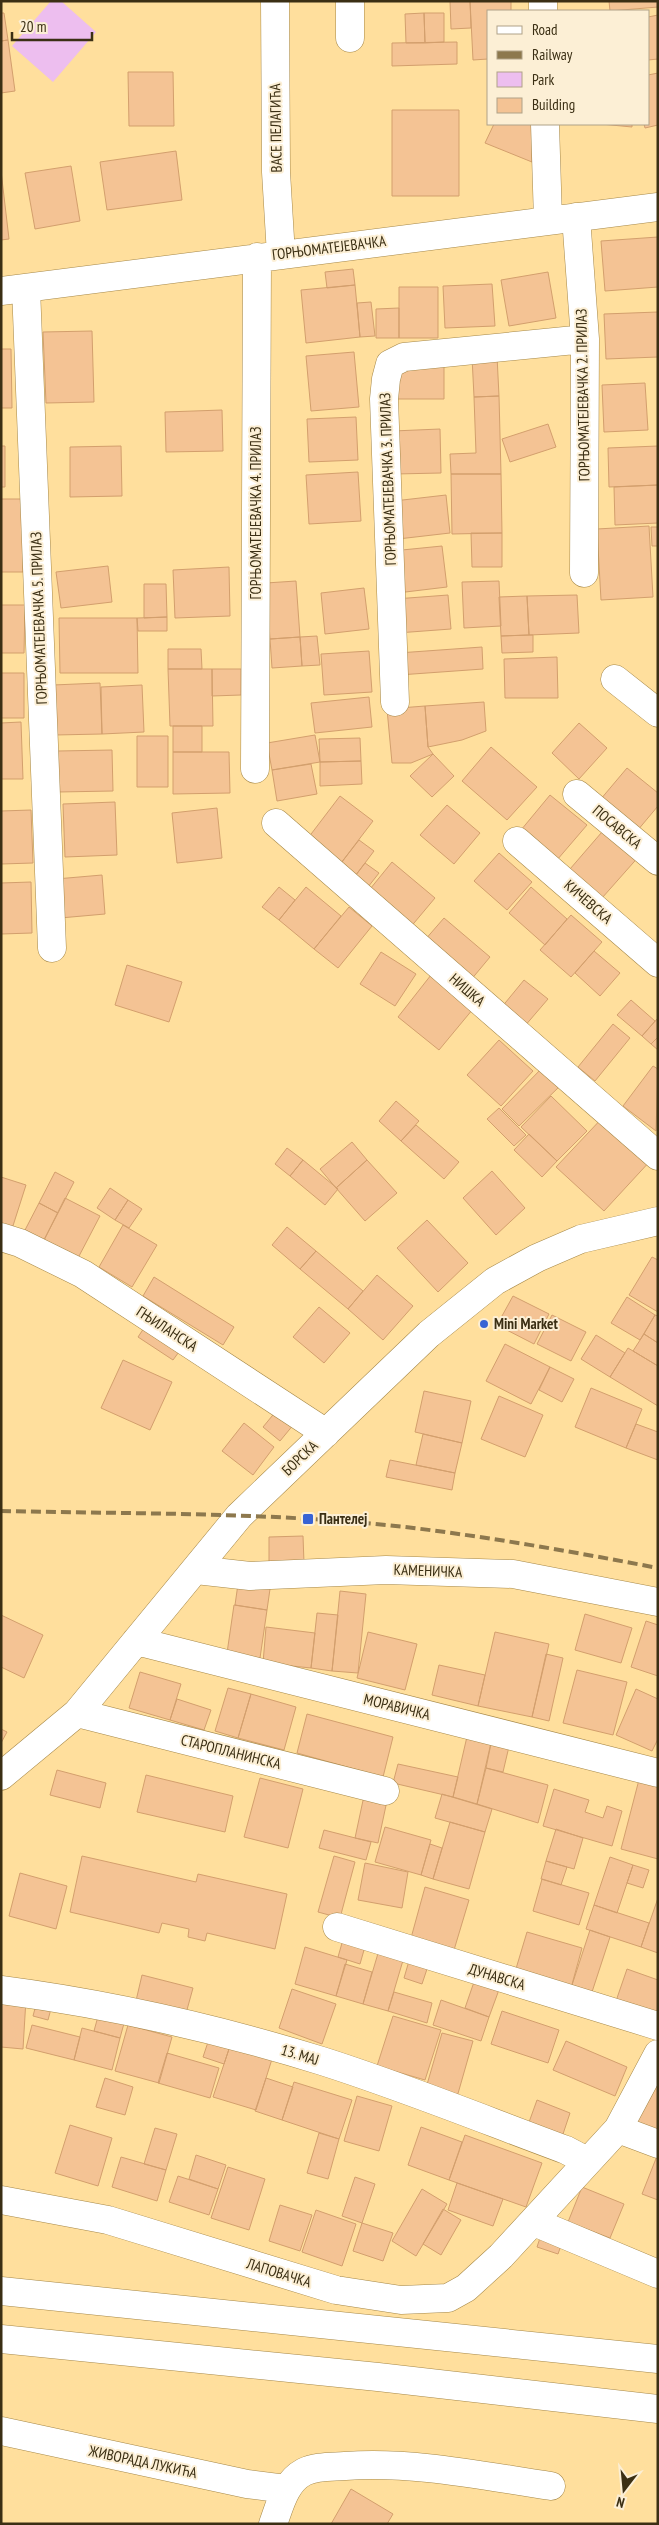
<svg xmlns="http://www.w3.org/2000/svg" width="659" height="2525" font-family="'PT Sans Narrow',sans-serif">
<rect width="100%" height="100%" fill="#ffdf9d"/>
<path fill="#edbeef" d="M51,1H61L96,32L53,82L12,46Z"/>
<path fill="#f4c394" stroke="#d39f6d" d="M450,1H470L471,28L451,29Z
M470,1H511V11H488V59L473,60Z
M609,1H658V7L610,11Z
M1,13H4L8,40L1,41Z
M424,13L425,43H406L405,14Z
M424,13H444V42L425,43Z
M658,15V59L648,60V17Z
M8,40L15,91L1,93V41Z
M457,42V64L392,66V43Z
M128,72H173L174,126H129Z
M658,73V125L645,128L644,124H648V75Z
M392,110H459V196H392Z
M494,124H532V162L485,143Z
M601,124H632V127Z
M176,151L182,200L107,210L100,162Z
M71,166L80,221L35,229L25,173Z
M1,171L9,239L1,240Z
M658,237V287L605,291L601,241Z
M353,269L355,285L327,288L325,272Z
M548,272L556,318L509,326L501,280Z
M492,284L495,326L445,328L443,286Z
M355,285L360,337L306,343L301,290Z
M399,287H438V338H399Z
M371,302L375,336L360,337L357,303Z
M399,308V338H376V309Z
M658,312V357L606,359L604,314Z
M92,331L94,402L46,403L43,332Z
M1,349H11L12,408H1Z
M354,352L359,407L311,411L306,356Z
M497,356L499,396L474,397L472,357Z
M444,366V399H394V367Z
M645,383L648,430L604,432L602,385Z
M499,396L501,474H451L450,454L476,453L474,397Z
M222,410L223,451L166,452L165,412Z
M356,417L358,460L309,462L307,419Z
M548,424L556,447L510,462L502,439Z
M440,429L441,473L395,474L393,431Z
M1,446H5V487H1Z
M121,446L122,496L70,497V447Z
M658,446V485L609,487L608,448Z
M358,472L361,521L309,524L306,475Z
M451,474H501L502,533L452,534Z
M658,485V523L615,525L614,487Z
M446,495L450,533L398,539L394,501Z
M1,499H23V572H1Z
M649,526L653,597L601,600L597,529Z
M651,527H658V546H652Z
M471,533H502V567H472Z
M442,546L447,587L397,593L392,551Z
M108,566L112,602L61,608L56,572Z
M229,567L230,616L175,618L173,570Z
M296,581L300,637L270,639L266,583Z
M499,581L501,626L464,628L462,582Z
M144,584H166L167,617L144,618Z
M364,588L369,629L325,634L321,593Z
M448,595L451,629L397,633L395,599Z
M577,595L579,633L529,635L527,596Z
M527,596L529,635L501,636L499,597Z
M1,605H25L24,653H1Z
M167,617V631H138L137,618Z
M59,618H137L138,673H60Z
M529,635H533V652L502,653L501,636Z
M317,636L320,665L302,666L300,637Z
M300,637L302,666L272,668L270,639Z
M482,647L483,669L399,675L398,653Z
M168,649H201L202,669H168Z
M369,651L372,692L324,695L321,654Z
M557,657L558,698H505L504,659Z
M168,669H212L213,726H170Z
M212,669H241V695L212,696Z
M1,673H24V718H1Z
M100,683L102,734L55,735L53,685Z
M142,685L144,732L102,734L101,687Z
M369,697L372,727L315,733L311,703Z
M484,702L486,731L462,740L428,747L425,706Z
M425,706L428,747L433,754L411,763H392L387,709Z
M21,722L23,779H1V723Z
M579,723L607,748L579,779L552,753Z
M173,726H202V752H173Z
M315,735L320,762L272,770L267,743Z
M137,736H168V787H137Z
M360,738L361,761L320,762L319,739Z
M491,747L537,787L507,820L462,781Z
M112,750L113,791L58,792V751Z
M173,752H229L230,793L173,794Z
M433,754L454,776L432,797L410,776Z
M361,761L362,784L320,786V762Z
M311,764L317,794L277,801L272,770Z
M627,768L658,793V806L637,831L600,800Z
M550,795L587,825L557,860L521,830Z
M340,796L373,821L338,867L305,842Z
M115,802L117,855L65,857L63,804Z
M447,805L480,833L454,864L420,835Z
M217,808L222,858L177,863L172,813Z
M31,810L33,863L1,864V811Z
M608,825L641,854L602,898L570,869Z
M359,840L374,851L353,879L338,867Z
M499,853L532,882L507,910L474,881Z
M392,862L435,898L409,929L366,894Z
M365,863L379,873L368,887L355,876Z
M102,875L105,914L60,918L56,879Z
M31,882L32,933L1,934V883Z
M279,887L295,900L279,920L262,907Z
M306,887L341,916L314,949L279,920Z
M531,887L567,919L545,945L509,913Z
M349,907L372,926L338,968L314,949Z
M571,915L602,942L571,977L540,950Z
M444,918L490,957L470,981L424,941Z
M594,951L620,973L600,996L575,973Z
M381,952L416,974L395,1006L360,984Z
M127,965L182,982L169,1022L115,1005Z
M431,975L473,1009L439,1050L398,1017Z
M524,980L548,999L524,1027L501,1008Z
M631,1000L655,1021L642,1036L617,1015Z
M658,1018V1037L651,1044L642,1036Z
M613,1024L630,1038L595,1081L578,1067Z
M658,1037V1050L651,1044Z
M499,1040L533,1071L501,1106L467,1075Z
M544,1066L562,1084L519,1126L502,1109Z
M653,1066L658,1069L656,1131L623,1106Z
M551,1096L587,1131L557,1161L521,1127Z
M396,1101L419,1121L401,1141L379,1121Z
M499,1108L526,1135L514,1146L487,1119Z
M605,1115L652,1159L604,1211L556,1167Z
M416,1125L459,1162L444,1179L401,1141Z
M529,1134L557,1161L542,1177L514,1150Z
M352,1142L367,1160L336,1188L320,1169Z
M287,1148L303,1160L290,1176L275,1164Z
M303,1160L338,1189L325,1205L290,1176Z
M367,1160L397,1193L365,1221L336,1188Z
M492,1171L525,1208L496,1235L463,1198Z
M55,1172L74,1182L58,1213L39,1203Z
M1,1177L26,1185L11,1232L1,1229Z
M110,1188L128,1200L115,1220L97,1208Z
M65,1198L100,1216L78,1258L44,1240Z
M128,1200L142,1209L129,1228L115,1220Z
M39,1203L58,1213L44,1240L25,1230Z
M427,1220L468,1263L438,1292L397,1248Z
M123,1225L157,1245L132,1287L99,1267Z
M287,1227L316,1251L300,1269L272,1245Z
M316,1251L363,1291L348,1309L300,1269Z
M652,1257L658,1260V1312L629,1295Z
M377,1275L413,1306L383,1340L348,1309Z
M154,1277L234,1327L223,1345L143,1296Z
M513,1296L549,1314L534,1344L497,1325Z
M627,1297L655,1315L640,1340L611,1323Z
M319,1307L350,1333L324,1363L293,1337Z
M552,1315L586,1332L571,1361L537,1344Z
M655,1315L658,1316V1343L644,1334Z
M148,1322L184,1345L173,1360L138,1337Z
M644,1334L658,1343V1366L633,1351Z
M596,1335L625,1353L610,1377L581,1359Z
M505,1344L550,1367L531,1404L486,1381Z
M628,1348L658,1366V1406L610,1377Z
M123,1360L172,1382L150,1430L101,1408Z
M550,1367L574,1379L562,1402L539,1390Z
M591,1388L642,1409L626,1448L575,1427Z
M424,1391L471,1401L462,1443L415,1432Z
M499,1396L543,1415L525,1457L481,1439Z
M277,1410L294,1424L280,1441L263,1427Z
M244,1423L274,1447L253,1475L222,1451Z
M636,1424L658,1432V1460L626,1448Z
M423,1434L462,1443L455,1473L416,1465Z
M390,1460L455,1473L452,1490L386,1477Z
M303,1536L304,1563H269V1537Z
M239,1577L271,1582L267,1610L235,1605Z
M340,1591L366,1594L358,1673L332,1671Z
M234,1605L267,1610L260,1658L227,1653Z
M317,1613L338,1615L332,1671L311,1668Z
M585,1614L632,1628L621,1663L575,1650Z
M1,1615L43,1635L24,1678L1,1667Z
M646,1621L658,1625V1676L631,1667Z
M266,1627L315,1633L311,1668L263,1663Z
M368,1632L417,1644L405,1690L357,1678Z
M495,1632L549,1644L532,1717L478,1706Z
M546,1654L563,1658L549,1721L532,1717Z
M439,1665L485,1675L478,1706L432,1695Z
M577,1670L627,1682L613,1735L563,1723Z
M140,1672L181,1684L170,1720L129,1708Z
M228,1688L251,1694L238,1738L215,1731Z
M636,1689L658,1699V1739L652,1751L616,1735Z
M251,1694L296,1707L284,1750L238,1738Z
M177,1699L211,1710L204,1730L170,1720Z
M307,1714L393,1737L383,1777L297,1753Z
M469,1728L493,1734L477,1804L453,1797Z
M1,1729L7,1732L1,1743Z
M493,1734L511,1738L503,1772L486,1768Z
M398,1764L458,1777L453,1797L393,1783Z
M486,1768L548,1785L538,1823L477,1804Z
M57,1770L106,1783L100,1808L50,1795Z
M641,1772L658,1776V1859L621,1849Z
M146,1775L233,1796L225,1832L137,1812Z
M260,1778L303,1789L288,1848L244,1837Z
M554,1789L589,1800L585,1812L603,1818L607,1806L622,1811L612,1846L543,1826Z
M365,1791L388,1796L378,1843L355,1838Z
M442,1794L492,1809L485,1832L435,1818Z
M450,1822L485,1832L469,1889L433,1879Z
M385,1827L431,1840L421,1875L375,1862Z
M556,1829L583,1838L574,1869L546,1861Z
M324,1830L371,1842L366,1860L319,1848Z
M430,1844L442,1848L433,1879L421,1875Z
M82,1856L196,1882L198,1874L287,1894L275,1949L207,1933L205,1941L188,1937L189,1929L162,1923L159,1933L70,1912Z
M334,1856L355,1862L340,1918L318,1912Z
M610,1857L633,1865L617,1913L594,1905Z
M546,1861L567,1867L561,1885L541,1879Z
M365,1863L408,1872L402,1908L358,1900Z
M633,1865L649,1870L643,1888L627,1883Z
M20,1873L67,1886L56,1929L9,1916Z
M542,1879L589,1893L579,1925L533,1911Z
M425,1887L469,1900L454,1950L411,1938Z
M658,1898V1953L641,1947Z
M594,1905L649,1923L641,1947L586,1929Z
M590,1930L610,1937L592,1992L572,1985Z
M527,1932L582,1948L571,1988L515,1972Z
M344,1936L366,1943L360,1964L338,1957Z
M305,1947L347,1960L336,1996L295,1984Z
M379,1950L404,1957L388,2011L363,2004Z
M411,1954L430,1960L422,1984L404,1978Z
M345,1964L372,1972L363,2004L336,1996Z
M627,1969L658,1980V2015L616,2001Z
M142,1975L193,1988L185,2017L135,2005Z
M475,1979L500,1987L489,2017L465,2008Z
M292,1989L336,2004L322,2044L279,2028Z
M394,1992L432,2003L427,2023L388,2011Z
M1,1997L26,1999L23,2049L1,2047Z
M441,2000L489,2017L481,2041L433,2025Z
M37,2001L52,2005L48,2020L33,2016Z
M100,2009L126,2016L120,2038L94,2031Z
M502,2011L559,2030L548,2063L491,2044Z
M393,2016L441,2030L425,2080L377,2066Z
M32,2025L80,2037L74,2060L26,2048Z
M128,2025L172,2037L159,2083L115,2071Z
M82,2028L120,2038L112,2070L74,2060Z
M442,2033L473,2041L457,2097L426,2088Z
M209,2039L230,2046L224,2064L203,2057Z
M566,2041L627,2067L615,2096L553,2070Z
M230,2046L272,2059L256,2110L213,2097Z
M167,2053L219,2068L210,2098L158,2083Z
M105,2078L133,2087L125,2115L96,2107Z
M266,2078L293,2087L282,2120L255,2111Z
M294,2082L352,2100L339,2139L282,2120Z
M653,2084L658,2086V2135L635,2125Z
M357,2096L392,2106L379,2151L344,2141Z
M537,2100L570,2113L562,2137L528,2125Z
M70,2125L112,2138L98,2186L55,2173Z
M421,2127L462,2142L449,2180L408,2165Z
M155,2128L177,2134L166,2170L144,2164Z
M319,2133L339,2139L328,2179L307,2173Z
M465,2135L542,2163L526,2207L449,2180Z
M196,2155L226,2165L218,2189L189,2179Z
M657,2156L658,2157V2200L642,2194Z
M121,2157L166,2170L157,2201L112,2187Z
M228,2167L265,2179L249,2230L211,2218Z
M178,2176L218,2189L209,2215L169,2202Z
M355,2177L375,2184L362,2223L342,2216Z
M457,2183L503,2199L493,2226L448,2210Z
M582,2187L624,2204L610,2238L568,2222Z
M422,2189L447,2204L416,2256L392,2241Z
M280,2205L312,2215L300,2251L269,2241Z
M443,2209L461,2220L441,2255L423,2244Z
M316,2210L356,2224L342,2266L302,2252Z
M362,2223L393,2233L383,2261L353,2251Z
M542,2232L563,2240L558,2254L537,2247Z
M351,2489L393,2514L387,2524H331Z"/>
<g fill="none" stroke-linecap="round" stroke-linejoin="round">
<g stroke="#a68848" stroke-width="29">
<path id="minor" d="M275,1L276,172L281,255
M543,1V11
M350,38V1
M545,124L548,220
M576,217L585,339L584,573
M26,288L52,948
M1,291L658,207
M615,679L658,713
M395,702L384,399L386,379L390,364L404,357L585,339
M255,769L257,257
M577,794L658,861
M276,823L658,1156
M517,841L658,963
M1,1237L20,1243L83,1274L326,1433
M196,1570L250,1576L386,1570L513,1574L658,1602
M136,1641L658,1773
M77,1713L385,1791
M1,1776L77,1713L239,1516L429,1334L495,1281L537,1258L581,1239L658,1221
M337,1927L658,2026
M1,1990C109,2004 218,2029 322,2061C404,2087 485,2120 566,2150L587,2161
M618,2129L658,2144
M1,2200L108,2220L336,2290L401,2300L448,2298L466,2288L501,2256L618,2129L658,2054
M534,2222L658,2274
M1,2431L247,2484L286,2489
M273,2524C280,2505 285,2482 304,2472C316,2466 332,2467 345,2466C414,2461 483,2476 551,2486"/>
</g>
<g stroke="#a68848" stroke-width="29">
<path id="highway" d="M1,2291L658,2359
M1,2339L378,2377L658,2409"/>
</g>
<use href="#minor" stroke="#fff" stroke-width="28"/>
<use href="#highway" stroke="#fff" stroke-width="28"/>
<path stroke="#8d784d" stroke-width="4" stroke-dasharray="10 5" stroke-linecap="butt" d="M1,1511C135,1514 271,1512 405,1527C490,1537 574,1552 658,1568"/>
</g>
<g fill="#3863d4" stroke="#fcefd5" stroke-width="2">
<circle cx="484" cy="1324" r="5"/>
<rect x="302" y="1513" width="12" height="12" rx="2.5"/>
</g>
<g text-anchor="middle" stroke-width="4" stroke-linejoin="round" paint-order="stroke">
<g font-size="15" fill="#3b2f14" stroke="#fcefd5">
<text transform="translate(276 128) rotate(-91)" y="5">ВАСЕ ПЕЛАГИЋА</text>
<text transform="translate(329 248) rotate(-7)" y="5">ГОРЊОМАТЕЈЕВАЧКА</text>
<text transform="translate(583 395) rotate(-91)" y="5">ГОРЊОМАТЕЈЕВАЧКА 2. ПРИЛАЗ</text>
<text transform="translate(388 479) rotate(-92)" y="5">ГОРЊОМАТЕЈЕВАЧКА 3. ПРИЛАЗ</text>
<text transform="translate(256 513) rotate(-90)" y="5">ГОРЊОМАТЕЈЕВАЧКА 4. ПРИЛАЗ</text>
<text transform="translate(39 618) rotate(-92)" y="5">ГОРЊОМАТЕЈЕВАЧКА 5. ПРИЛАЗ</text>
<text transform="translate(617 827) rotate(40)" y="5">ПОСАВСКА</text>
<text transform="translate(588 902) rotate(41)" y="5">КИЧЕВСКА</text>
<text transform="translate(467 990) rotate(41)" y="5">НИШКА</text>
<text transform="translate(167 1329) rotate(33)" y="5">ГЊИЛАНСКА</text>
<text transform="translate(300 1458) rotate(-44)" y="5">БОРСКА</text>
<text transform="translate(428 1571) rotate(2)" y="5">КАМЕНИЧКА</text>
<text transform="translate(397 1707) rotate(14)" y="5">МОРАВИЧКА</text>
<text transform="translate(231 1752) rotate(14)" y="5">СТАРОПЛАНИНСКА</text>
<text transform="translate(497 1977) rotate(17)" y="5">ДУНАВСКА</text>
<text transform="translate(300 2055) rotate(17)" y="5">13. МАЈ</text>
<text transform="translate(279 2273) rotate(17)" y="5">ЛАПОВАЧКА</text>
<text transform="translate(143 2462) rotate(12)" y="5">ЖИВОРАДА ЛУКИЋА</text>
</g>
<g font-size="15" font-weight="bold" fill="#3b2f14" stroke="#fcefd5" text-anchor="start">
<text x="494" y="1329">Mini Market</text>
<text x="319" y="1524">Пантелеј</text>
</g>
</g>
<rect width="659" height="2525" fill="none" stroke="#3b2f14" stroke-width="5"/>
<rect x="487" y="10" width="162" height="115" fill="#fcefd5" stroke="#afa288"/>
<rect x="497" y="26" width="25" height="8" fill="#ffffff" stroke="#afa288"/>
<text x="532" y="35" font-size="15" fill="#3b2f14">Road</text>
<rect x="497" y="51" width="25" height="8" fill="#8d784d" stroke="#afa288"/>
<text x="532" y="60" font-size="15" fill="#3b2f14">Railway</text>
<rect x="497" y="72" width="25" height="15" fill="#edbeef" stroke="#afa288"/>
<text x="532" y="85" font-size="15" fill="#3b2f14">Park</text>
<rect x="497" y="98" width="25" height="15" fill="#f4c394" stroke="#afa288"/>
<text x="532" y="110" font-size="15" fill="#3b2f14">Building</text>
<g transform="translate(624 2490) rotate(196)" stroke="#fcefd5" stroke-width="4" paint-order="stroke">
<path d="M0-4L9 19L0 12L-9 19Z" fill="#3b2f14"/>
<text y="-8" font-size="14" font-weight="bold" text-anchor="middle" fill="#3b2f14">N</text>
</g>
<path d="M12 32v8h80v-8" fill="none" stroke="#3b2f14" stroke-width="2.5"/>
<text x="20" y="32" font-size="15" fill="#3b2f14" stroke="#fcefd5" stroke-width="4" paint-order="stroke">20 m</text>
</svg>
